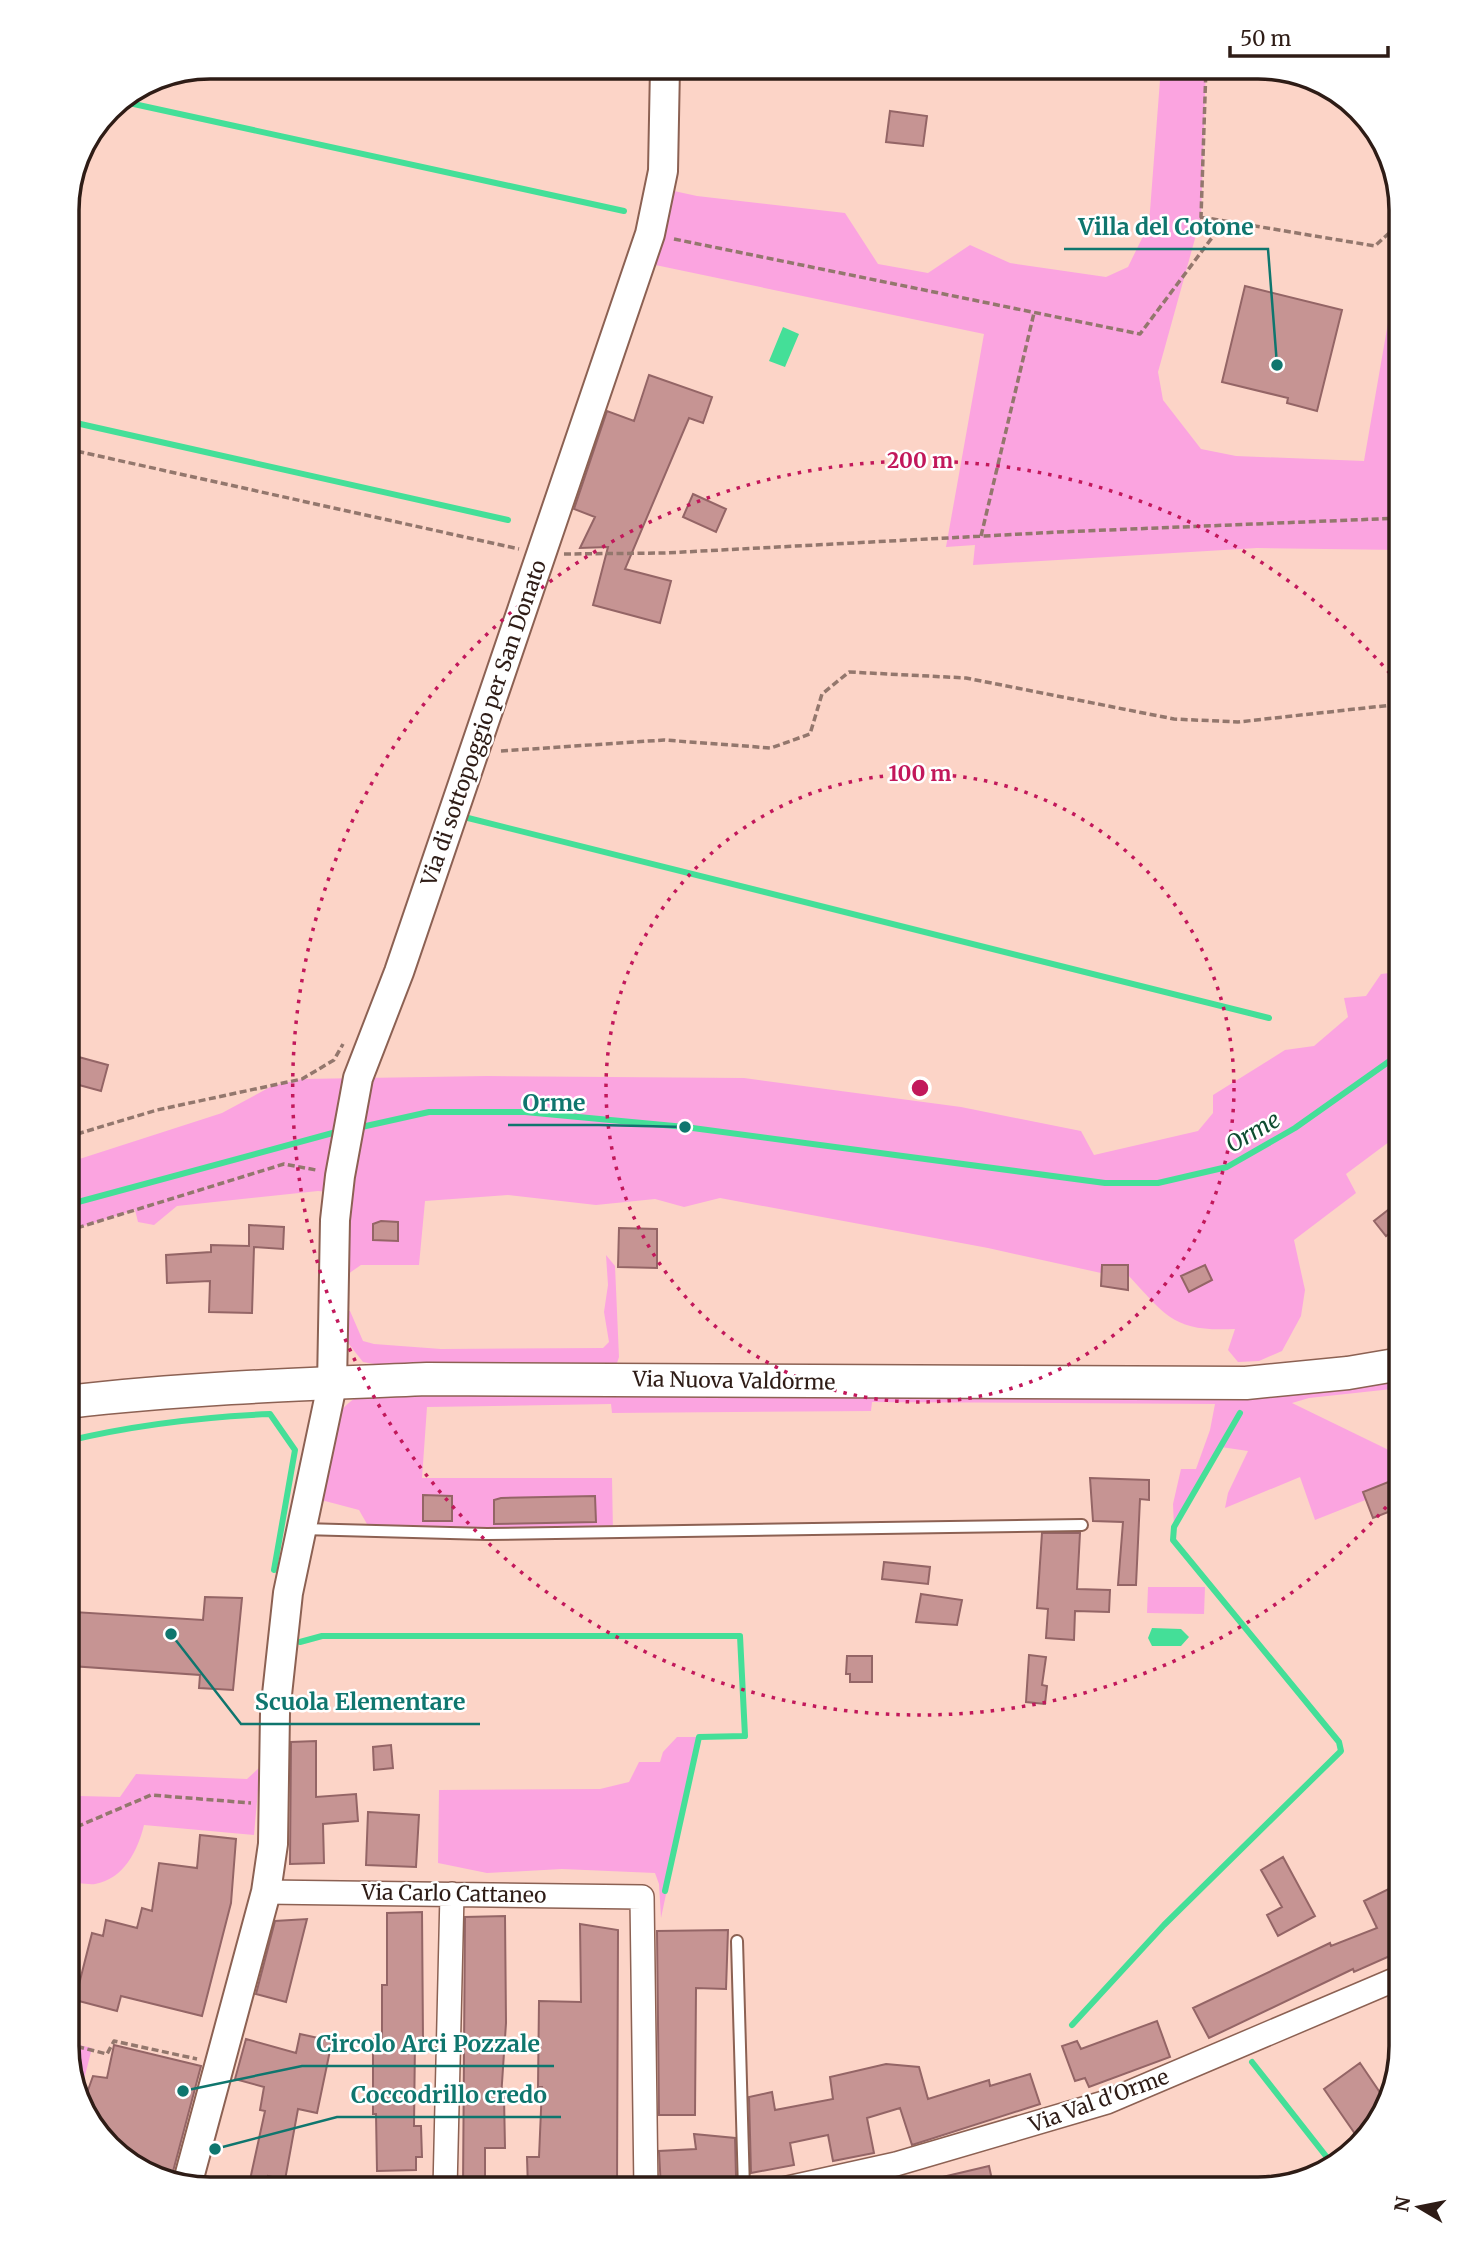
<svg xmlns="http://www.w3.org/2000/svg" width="1468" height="2256" font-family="Merriweather,serif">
<rect width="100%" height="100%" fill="#fcd4c7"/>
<path fill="#fba4e0" d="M1161,67H1206L1201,217L1158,372L1163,400L1201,449L1236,456L1364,461L1401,248V550L1257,548L973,565L975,545L946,547L984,334L641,262L660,188L697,196L845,213L878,264L928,273L970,245L1010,263L1106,277L1128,267L1149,224Z
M1401,965V1133L1346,1174L1356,1193L1294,1240L1305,1290L1301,1316L1282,1351L1259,1361L1238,1362L1228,1350L1235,1329C1174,1332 1167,1317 1128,1275V1265H1102L1101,1273L988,1248L720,1198L684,1207L655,1199L596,1205L508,1195L425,1201L419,1265H361L348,1274L342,1255L338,1193L318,1191L177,1206L154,1225L138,1222L135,1210L74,1229L67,1251V1163L222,1113L272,1086L302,1079L487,1076L744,1078L961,1107L1081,1131L1094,1155L1198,1131L1213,1113V1095L1285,1050L1314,1046L1348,1017L1344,998L1366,996L1381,974L1399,972Z
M606,1255L615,1266L619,1357L616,1366L380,1365L363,1362L341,1334V1312L350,1311L363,1341L374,1344L441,1349L603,1348L609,1342L604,1312L608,1285Z
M1401,1364V1388L1309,1398L1292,1403L1401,1456V1477L1376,1487L1378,1495L1315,1520L1300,1477L1225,1508L1228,1493L1248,1451L1221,1447L1174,1527L1173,1504L1181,1469H1196L1210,1430L1215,1404L872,1402L871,1411L612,1413L611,1404L427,1407L422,1478H612L613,1532L371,1531L359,1510L325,1501L307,1506C317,1474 325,1412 358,1397C379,1388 405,1384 427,1379L866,1383Z
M1148,1587H1205L1204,1614L1147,1613Z
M677,1737H699L661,1918L659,1884L655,1873L562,1869L487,1873L438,1863L439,1790L600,1789L629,1782L639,1762H660L663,1752Z
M260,1767L254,1835L144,1825C138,1850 124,1879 95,1884C87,1885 75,1882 67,1881V1805L79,1796L120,1797L136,1774L247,1779Z
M67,2042L92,2048L79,2099L67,2046Z"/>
<path fill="#44df98" d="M783,327L799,334L785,367L769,361Z
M1152,1628L1181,1629L1189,1637L1181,1646H1152L1148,1638Z"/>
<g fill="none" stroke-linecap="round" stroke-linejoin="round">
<path stroke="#44df98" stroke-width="6" d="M120,101L624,211
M67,421L508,520
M468,818L1269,1018
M357,1128L429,1112H525L685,1127L1105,1183H1158L1227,1167L1295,1128L1401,1053
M67,1205L340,1131
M67,1441C134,1425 200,1417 270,1414L295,1450L274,1570
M300,1642L322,1636H740L745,1736L699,1737L665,1891
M1072,2025L1164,1925L1341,1751L1339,1742L1173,1540L1174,1527L1240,1413
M1252,2062L1333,2165"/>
</g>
<path fill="#c69493" stroke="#946566" stroke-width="2" d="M890,111L927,116L923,146L886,142Z
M1245,286L1342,310L1317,411L1287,403L1288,398L1222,382Z
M649,375L712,397L703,423L689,418L625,569L671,581L660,623L593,605L608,547L580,548L595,517L574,509L607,411L634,421Z
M693,494L726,509L716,532L683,517Z
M75,1056L108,1065L101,1091L68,1082Z
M1402,1199V1224L1386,1236L1374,1221Z
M381,1221L398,1222V1241L373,1240V1224Z
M249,1225L284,1227L283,1249L254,1247L252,1313L209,1312L210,1281L167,1283L166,1255L211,1252V1245L249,1246Z
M619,1228L657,1229V1268L618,1267Z
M1102,1265H1128V1290L1101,1286Z
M1205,1265L1212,1280L1189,1292L1181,1276Z
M1401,1477V1507L1373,1518L1363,1492Z
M1090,1478L1149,1480V1500L1140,1499L1136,1585H1118L1123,1522L1093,1521Z
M423,1495L452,1496V1521H423Z
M595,1496L596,1522L494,1524V1500L501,1498Z
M1042,1533H1080L1077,1589L1110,1590L1109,1612L1075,1611L1074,1640L1046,1638L1048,1609L1037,1608Z
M884,1562L930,1567L928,1584L882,1579Z
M921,1594L962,1600L957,1625L916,1622Z
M205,1597L242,1598L233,1690L199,1688L200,1675L71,1666L74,1612L203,1620Z
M1029,1655L1046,1657L1042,1685L1047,1686L1045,1704L1026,1702Z
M847,1656H872V1682H850V1674H846Z
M316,1741V1797L356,1794L358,1821L323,1824L324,1863L290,1864L291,1742Z
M391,1745L393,1768L374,1770L373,1747Z
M368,1812L419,1815L416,1867L366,1865Z
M200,1835L236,1839L231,1903L202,2016L121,1996L117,2011L75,2000L92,1933L103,1936L106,1920L137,1928L142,1908L152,1911L159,1863L197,1868Z
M1283,1857L1315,1916L1278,1936L1267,1915L1282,1907L1261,1870Z
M1401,1883V1906L1394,1910L1401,1927V1951L1354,1972L1353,1969L1209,2038L1193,2008L1330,1943L1331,1946L1377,1928L1364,1901Z
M422,1912L423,2040H415L414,2126H421L422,2157H416V2170L377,2171L376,2114H373V2039L382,2040V1985H387V1913Z
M505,1916L506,2023L501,2098L504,2097L505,2148H485V2189H463L465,1917Z
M307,1919L286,2002L256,1994L275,1921Z
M580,1924L618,1930L617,2189H528L527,2157H539L542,2087H538L539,2001L581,2002Z
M728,1930L726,1989L696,1988L695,2115H659L657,1931Z
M1157,2021L1170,2057L1089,2087L1085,2078L1075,2081L1062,2046L1077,2041L1081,2049Z
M300,2034L332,2041L317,2113L298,2109L285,2180L268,2176L266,2189H248L265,2111L260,2110L264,2087L235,2079L246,2039L296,2053Z
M114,2045L201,2066L171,2179L131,2166V2155L119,2152L81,2110L93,2076L107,2078Z
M1360,2063L1385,2100L1378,2125L1360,2141L1324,2089Z
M886,2064L919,2067L928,2099L989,2080L990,2086L1030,2074L1040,2104L912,2145L900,2108L867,2118L874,2153L833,2161L828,2135L790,2143L794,2165L751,2173L749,2097L772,2092L775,2110L833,2099L830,2077Z
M694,2134L735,2138L736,2176L731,2180L698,2184V2188L661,2189L659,2151L696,2149Z
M989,2166L994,2189H918L917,2183Z"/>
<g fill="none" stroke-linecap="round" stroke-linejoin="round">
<g stroke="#8c6153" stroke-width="14">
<path id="service" d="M302,1529L487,1534L1082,1525
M737,1941L744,2189"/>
</g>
<g stroke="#8c6153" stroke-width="26">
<path id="minor" d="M266,1892L642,1897L646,2189
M445,2189L452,1894
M783,2189L896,2164L1107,2102L1401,1977"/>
</g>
<g stroke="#8c6153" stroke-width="32">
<path id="tertiary" d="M187,2185L266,1892L273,1844L275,1713L288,1593L332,1385L335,1220L340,1176L358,1078L399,972L650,234L663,171L665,67"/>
</g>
<g stroke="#8c6153" stroke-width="35">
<path id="secondary" d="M67,1402C186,1388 306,1384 427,1379L1246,1383L1348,1373L1401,1364"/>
</g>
<path stroke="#93776d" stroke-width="3.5" stroke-dasharray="7 3.5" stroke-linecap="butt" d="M1201,217L1375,246L1401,222
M674,239L1140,334L1214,235L1201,217L1206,67
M67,449L519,549
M981,536L1034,313
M564,554L665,553L1059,532L1401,518
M501,751L664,740L771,748L810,734L822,694L849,672L966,678L1174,719L1238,722L1401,704
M67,1137L157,1110L302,1079L334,1060L343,1044
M67,1231L284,1164L316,1170
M67,1831L151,1795L251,1803
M67,2044L107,2054L114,2041L197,2059"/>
<use href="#service" stroke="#fff" stroke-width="10"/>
<use href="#minor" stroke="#fff" stroke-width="23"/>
<use href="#tertiary" stroke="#fff" stroke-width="28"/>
<use href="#secondary" stroke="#fff" stroke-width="32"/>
</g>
<g fill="none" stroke="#c2185b" stroke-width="3.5" stroke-dasharray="3.5 7">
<circle cx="920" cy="1088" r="314"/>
<path d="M1400 1491A627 627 0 1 1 1400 685"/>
</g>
<g text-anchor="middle" stroke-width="5" stroke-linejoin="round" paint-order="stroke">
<g font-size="21" fill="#2e1c16" stroke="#fff">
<text transform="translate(484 723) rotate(-71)" y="7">Via di sottopoggio per San Donato</text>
<text transform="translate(734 1381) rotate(1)" y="7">Via Nuova Valdorme</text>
<text transform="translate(454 1894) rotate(1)" y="7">Via Carlo Cattaneo</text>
<text transform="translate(1099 2101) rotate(-20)" y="7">Via Val d'Orme</text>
</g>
<g font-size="23" font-style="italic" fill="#0e4c30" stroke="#fff">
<text transform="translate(1253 1132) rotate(-30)" y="8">Orme</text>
</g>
</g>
<path d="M0 0H1468V2256H0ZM210 79H1258A131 131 0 0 1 1389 210V2046A131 131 0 0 1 1258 2177H210A131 131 0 0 1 79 2046V210A131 131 0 0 1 210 79Z" fill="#fff" fill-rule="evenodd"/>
<path fill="none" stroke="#2e1c16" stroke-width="3.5" d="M210 79H1258A131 131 0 0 1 1389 210V2046A131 131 0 0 1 1258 2177H210A131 131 0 0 1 79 2046V210A131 131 0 0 1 210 79Z"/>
<circle cx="920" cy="1088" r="10" fill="#c2185b" stroke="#fff" stroke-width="3.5"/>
<g font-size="21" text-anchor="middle" font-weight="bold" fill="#c2185b" stroke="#fff" stroke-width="5" stroke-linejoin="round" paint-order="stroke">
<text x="920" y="468">200 m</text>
<text x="920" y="781">100 m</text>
</g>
<path fill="none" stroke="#0f766e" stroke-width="2.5" d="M1277 365L1268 249H1064M685 1127L599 1125H508M171 1634L241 1724H480M183 2091L302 2066H554M215 2149L337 2117H561"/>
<g fill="#0f766e" stroke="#fff" stroke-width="2.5">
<circle cx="1277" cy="365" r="7"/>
<circle cx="685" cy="1127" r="7"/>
<circle cx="171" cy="1634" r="7"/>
<circle cx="183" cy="2091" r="7"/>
<circle cx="215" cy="2149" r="7"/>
</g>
<g font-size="23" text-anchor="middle" font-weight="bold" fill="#0f766e" stroke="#fff" stroke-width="5" stroke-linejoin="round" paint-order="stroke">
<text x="1166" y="235">Villa del Cotone</text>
<text x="554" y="1111">Orme</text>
<text x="360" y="1710">Scuola Elementare</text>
<text x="428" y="2052">Circolo Arci Pozzale</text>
<text x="449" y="2103">Coccodrillo credo</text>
</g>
<g transform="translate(1419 2207) rotate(280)" stroke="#ffffff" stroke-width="5" paint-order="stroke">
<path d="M0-5L12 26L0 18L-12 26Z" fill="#2e1c16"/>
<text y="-10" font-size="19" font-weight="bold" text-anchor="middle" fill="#2e1c16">N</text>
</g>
<path d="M1230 46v10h158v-10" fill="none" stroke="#2e1c16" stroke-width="3.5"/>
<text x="1240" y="46" font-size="21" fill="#2e1c16" stroke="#ffffff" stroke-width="5" paint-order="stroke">50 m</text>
</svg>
